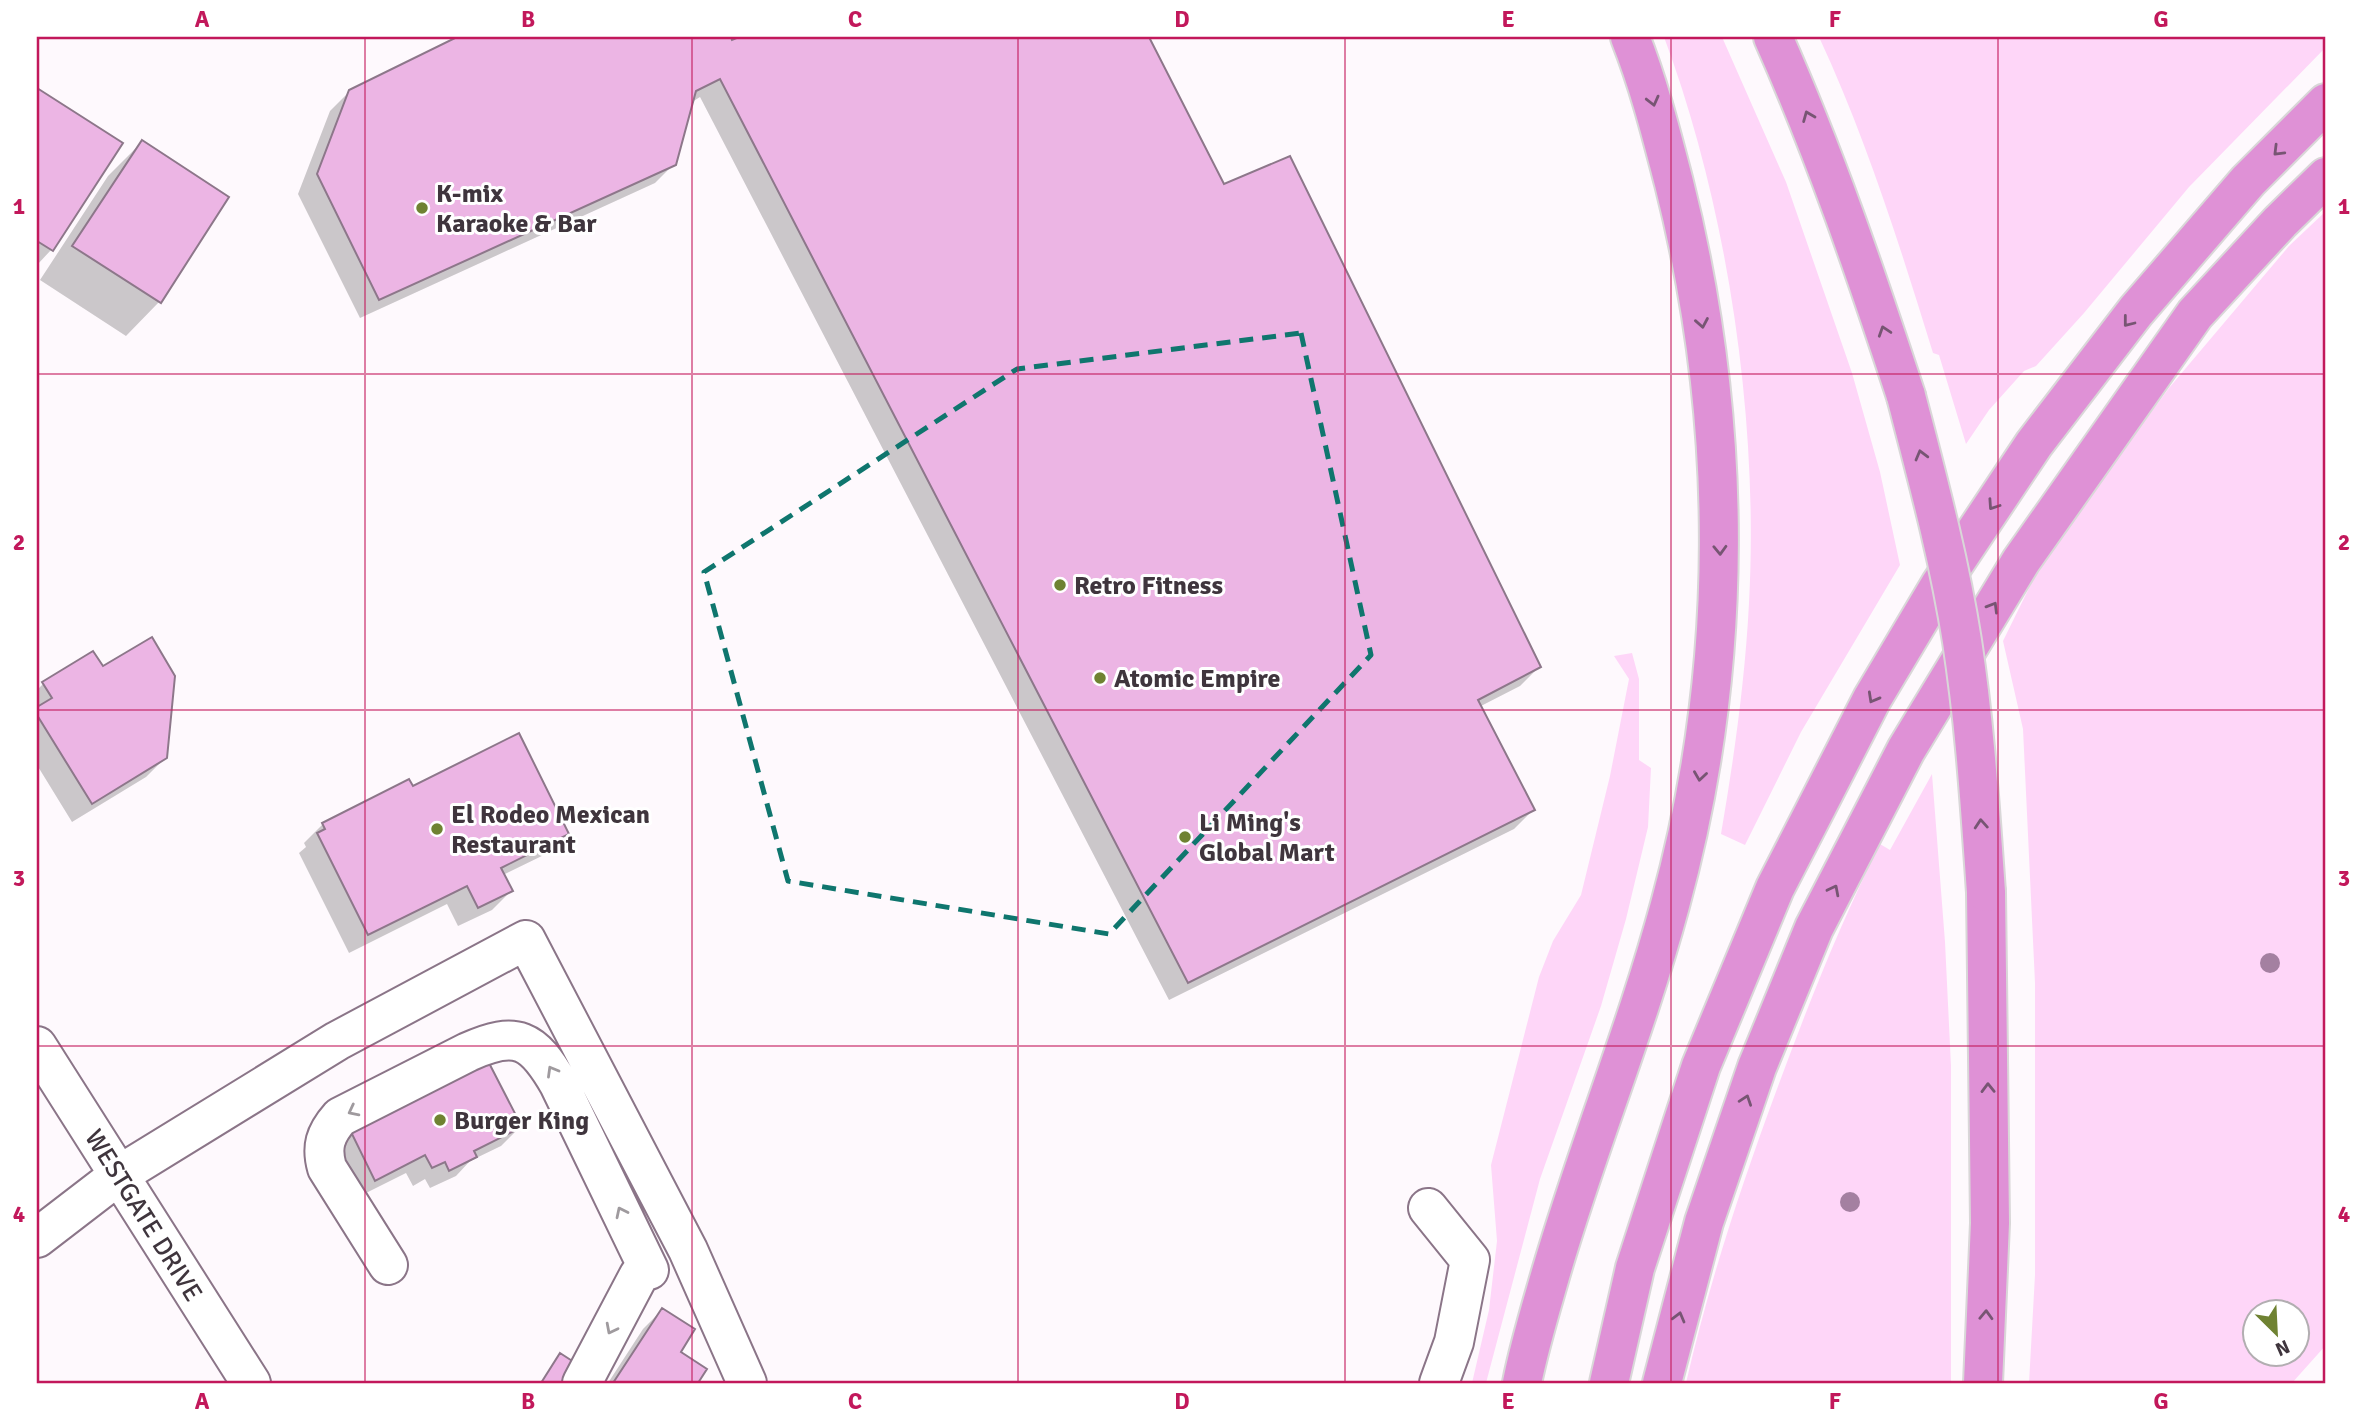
<svg xmlns="http://www.w3.org/2000/svg" width="2363" height="1420" font-family="Signika,sans-serif">
<rect width="100%" height="100%" fill="#fef9fd"/>
<path fill="#fed6f8" fill-rule="evenodd" d="M1664,37H1722L1786,182L1852,373L1880,472L1900,565L1801,732L1745,845L1721,834C1734,758 1745,681 1749,603C1759,421 1728,208 1664,37Z
M1819,37H2326V47L2189,187L2084,313L2036,366L2024,371L1989,410L1966,444L1939,355L1933,353C1900,246 1866,138 1819,37Z
M2326,211V1345L2292,1383H2029L2035,1275V983L2023,729L2003,641L2031,584L2077,513L2169,388L2289,246ZM2254,1312H2296V1354H2254Z
M1632,653L1639,679V760L1651,768L1648,827L1626,919L1601,1006L1540,1179L1486,1383H1472L1489,1310L1497,1241L1491,1165L1539,977L1553,941L1581,895L1610,776L1629,679L1614,656Z
M1932,774L1945,942L1951,1066V1383H1686C1709,1283 1741,1186 1777,1089C1808,1005 1840,924 1880,844L1890,850Z"/>
<path fill="#0003" d="M461,37H729L732,42L743,37H1147L1223,187L1539,667L1520,686L1479,707L1533,810L1514,829L1169,1000L700,97L692,102L674,164L655,183L360,318L298,194L330,111L350,91Z
M37,90L120,144L51,250L37,265Z
M142,142L159,302L126,336L40,280L108,176Z
M93,654L166,757L146,777L72,822L37,765V690L43,684Z
M412,788L567,834L548,853L503,875L511,891L492,910L458,926L447,904L349,953L299,853L306,847L304,843L323,824Z
M520,1127L501,1146L470,1161L456,1176L430,1188L425,1179L413,1186L406,1173L356,1198L333,1153L352,1134Z
M662,1310L678,1352L705,1370L696,1383H608L643,1329Z"/>
<path fill="#ecb5e4" stroke="#8d778a" stroke-width="2" d="M457,37H731L732,40L739,37H1149L1224,184L1290,156L1541,667L1478,700L1535,810L1188,983L720,79L696,91L676,165L379,300L317,174L349,90Z
M37,88L123,143L53,251L37,241Z
M142,140L229,197L161,303L72,246Z
M152,637L175,676L167,758L92,804L37,715V707L52,698L42,682L93,651L103,666Z
M519,733L569,834L501,868L513,891L478,908L467,886L368,935L317,833L325,829L322,823L409,779L413,786Z
M489,1063L522,1127L474,1151L477,1157L449,1171L445,1162L432,1168L425,1155L375,1181L351,1132Z
M662,1308L695,1329L681,1352L707,1369L698,1383H613Z
M560,1353L606,1383H541Z"/>
<g fill="none" stroke-linecap="round" stroke-linejoin="round">
<g stroke="#8b7588" stroke-width="42">
<path id="minor" d="M37,1046L251,1383
M1428,1208L1470,1260L1454,1342L1439,1383
M37,1238L119,1175L337,1041L526,940L688,1250L747,1383
M388,1265L327,1168C321,1147 325,1134 340,1117L468,1052C517,1030 533,1039 559,1084L649,1270
M582,1383L639,1275"/>
</g>
<g stroke="#d9d7d8" stroke-width="42">
<path id="highway" d="M1773,37C1825,154 1866,274 1906,396
M1522,1383C1529,1347 1540,1311 1550,1276C1586,1151 1636,1031 1670,905C1735,667 1734,422 1674,183C1661,133 1649,85 1630,37
M1609,1383L1635,1268L1701,1066L1775,888L1872,699L1940,585L2034,444L2136,311L2248,181L2326,103
M1662,1383L1704,1222L1757,1067L1814,928L1906,750L2021,561L2195,314L2280,222L2326,177
M1983,1383L1990,1223L1986,892"/>
</g>
<use href="#minor" stroke="#fff" stroke-width="38"/>
<use href="#highway" stroke="#df91d6" stroke-width="38"/>
<g stroke="#d9d7d8" stroke-width="42" stroke-linecap="butt">
<path id="highway-bridge" d="M1906,396C1927,477 1949,558 1962,641C1975,724 1980,808 1986,892"/>
</g>
<use href="#highway-bridge" stroke="#df91d6" stroke-width="38"/>
</g>
<g fill="#a480a1">
<circle cx="2270" cy="963" r="10"/>
<circle cx="1850" cy="1202" r="10"/>
</g>
<defs><path id="oneway-chevron" d="M-2-3.5L2.5 0L-2 3.5" fill="none" stroke-width="1.6" stroke-linecap="round" stroke-linejoin="round" transform="scale(1.75)"/></defs>
<g stroke="#775573">
<use href="#oneway-chevron" transform="translate(1653 101) rotate(76)"/>
<use href="#oneway-chevron" transform="translate(1808 116) rotate(-112)"/>
<use href="#oneway-chevron" transform="translate(2278 151) rotate(135)"/>
<use href="#oneway-chevron" transform="translate(2128 322) rotate(128)"/>
<use href="#oneway-chevron" transform="translate(1702 323) rotate(80)"/>
<use href="#oneway-chevron" transform="translate(1884 331) rotate(-108)"/>
<use href="#oneway-chevron" transform="translate(1921 455) rotate(-105)"/>
<use href="#oneway-chevron" transform="translate(1993 505) rotate(124)"/>
<use href="#oneway-chevron" transform="translate(1720 550) rotate(88)"/>
<use href="#oneway-chevron" transform="translate(1993 607) rotate(-59)"/>
<use href="#oneway-chevron" transform="translate(1873 698) rotate(119)"/>
<use href="#oneway-chevron" transform="translate(1700 776) rotate(98)"/>
<use href="#oneway-chevron" transform="translate(1981 824) rotate(-94)"/>
<use href="#oneway-chevron" transform="translate(1834 890) rotate(-63)"/>
<use href="#oneway-chevron" transform="translate(1988 1088) rotate(-91)"/>
<use href="#oneway-chevron" transform="translate(1746 1100) rotate(-71)"/>
<use href="#oneway-chevron" transform="translate(1986 1315) rotate(-88)"/>
<use href="#oneway-chevron" transform="translate(1679 1317) rotate(-75)"/>
</g>
<g stroke="#9f9a9e">
<use href="#oneway-chevron" transform="translate(552 1071) rotate(-120)"/>
<use href="#oneway-chevron" transform="translate(353 1111) rotate(153)"/>
<use href="#oneway-chevron" transform="translate(621 1212) rotate(-116)"/>
<use href="#oneway-chevron" transform="translate(611 1329) rotate(117)"/>
</g>
<path fill="none" stroke="#0f766e" stroke-width="5" stroke-dasharray="14 9" stroke-linejoin="round" d="M1301,333L1371,655L1109,934L788,881L704,572L1017,369Z"/>
<path fill="none" stroke="#c2185b" stroke-width="2" stroke-opacity="0.55" d="M365,37V1383M692,37V1383M1018,37V1383M1345,37V1383M1671,37V1383M1998,37V1383M37,374H2326M37,710H2326M37,1046H2326"/>
<g fill="#6f8232" stroke="#fff" stroke-width="2.5">
<circle cx="422" cy="208" r="7"/>
<circle cx="1060" cy="585" r="7"/>
<circle cx="1100" cy="678" r="7"/>
<circle cx="437" cy="829" r="7"/>
<circle cx="1185" cy="837" r="7"/>
<circle cx="440" cy="1120" r="7"/>
</g>
<g text-anchor="middle" stroke-width="6" stroke-linejoin="round" paint-order="stroke">
<g font-size="26" font-weight="bold" fill="#3f353d" stroke="#fff" text-anchor="start">
<text x="436" y="202">K-mix<tspan x="436" dy="30">Karaoke &amp; Bar</tspan></text>
<text x="1074" y="594">Retro Fitness</text>
<text x="1114" y="687">Atomic Empire</text>
<text x="451" y="823">El Rodeo Mexican<tspan x="451" dy="30">Restaurant</tspan></text>
<text x="1199" y="831">Li Ming's<tspan x="1199" dy="30">Global Mart</tspan></text>
<text x="454" y="1129">Burger King</text>
</g>
<g font-size="26" fill="#3f353d" stroke="#fff">
<text transform="translate(144 1215) rotate(58)" y="9">WESTGATE DRIVE</text>
</g>
</g>
<rect width="2363" height="1420" fill="none" stroke="#ffffff" stroke-width="77"/>
<g transform="translate(2276 1333) rotate(156)"><circle r="33" fill="#ffffff" stroke="#b2aeb1" stroke-width="2"/>
<path d="M0-5L12 26L0 18L-12 26Z" fill="#6f8232"/>
<text y="-10" font-size="19" font-weight="bold" text-anchor="middle" fill="#3f353d">N</text>
</g>
<rect x="38" y="38" width="2286" height="1344" fill="none" stroke="#c2185b" stroke-width="2.5"/>
<g font-size="23" text-anchor="middle" font-weight="bold" fill="#c2185b">
<text x="202" y="27">A</text>
<text x="528" y="27">B</text>
<text x="855" y="27">C</text>
<text x="1182" y="27">D</text>
<text x="1508" y="27">E</text>
<text x="1835" y="27">F</text>
<text x="2161" y="27">G</text>
<text x="19" y="214">1</text>
<text x="2344" y="214">1</text>
<text x="19" y="550">2</text>
<text x="2344" y="550">2</text>
<text x="19" y="886">3</text>
<text x="2344" y="886">3</text>
<text x="19" y="1222">4</text>
<text x="2344" y="1222">4</text>
<text x="202" y="1409">A</text>
<text x="528" y="1409">B</text>
<text x="855" y="1409">C</text>
<text x="1182" y="1409">D</text>
<text x="1508" y="1409">E</text>
<text x="1835" y="1409">F</text>
<text x="2161" y="1409">G</text>
</g>
</svg>
